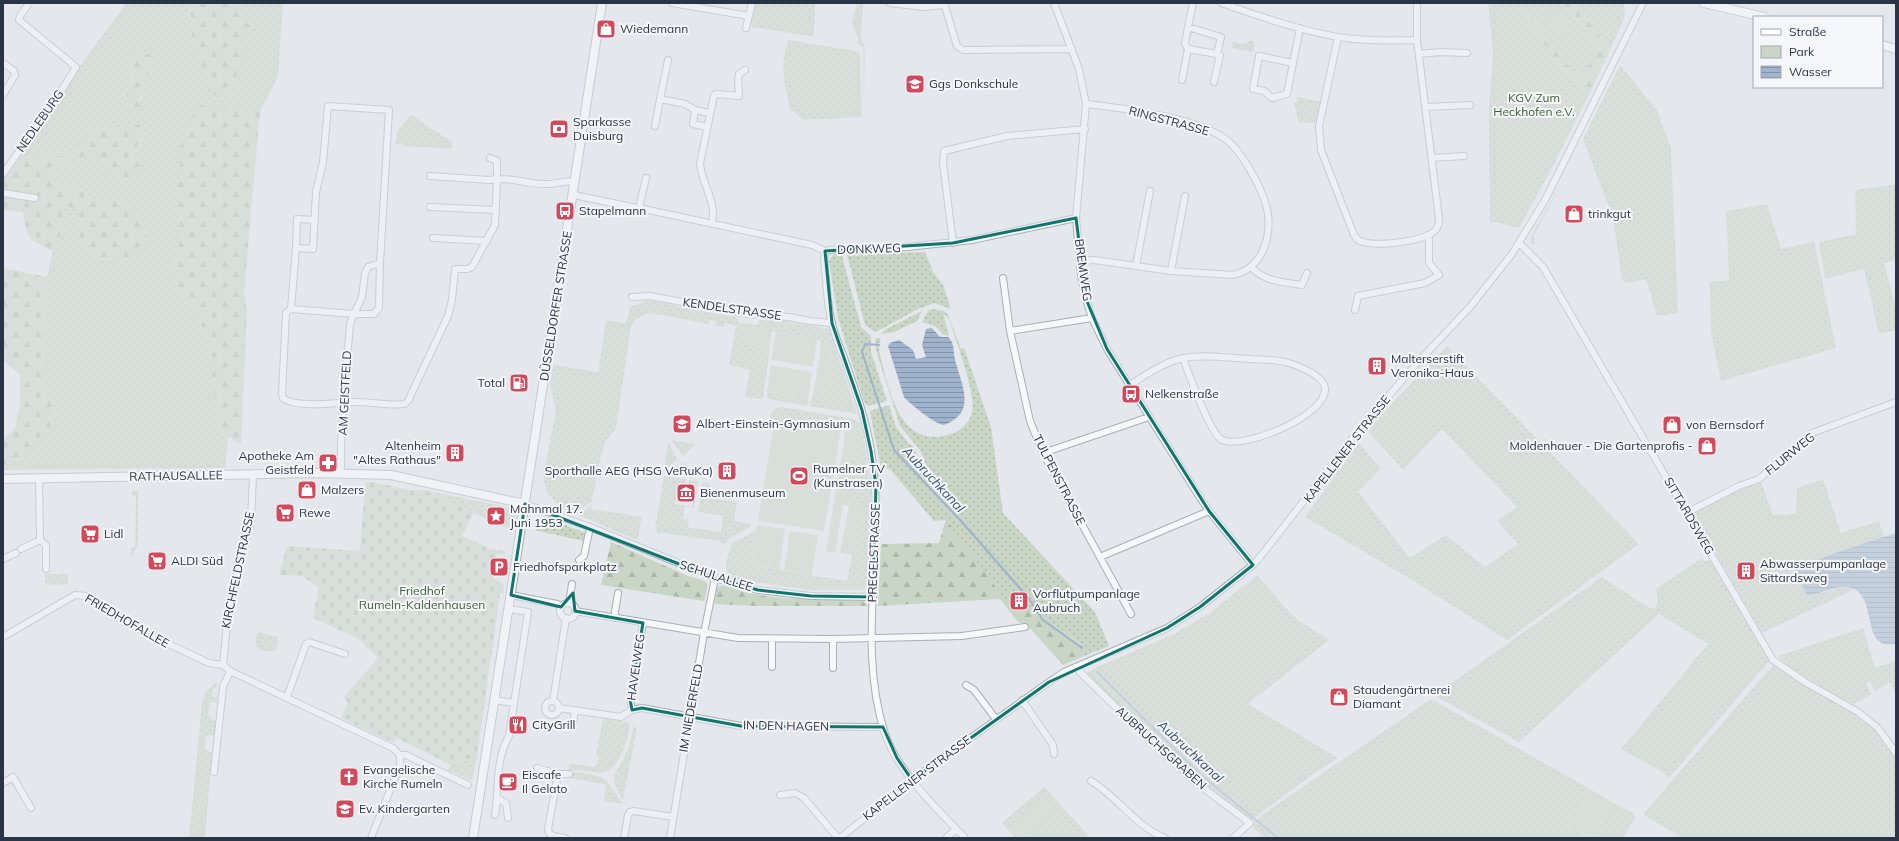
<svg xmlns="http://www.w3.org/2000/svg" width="1899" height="841" font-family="Mulish,sans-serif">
<defs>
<pattern id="green-dots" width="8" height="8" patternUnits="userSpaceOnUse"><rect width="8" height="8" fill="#c9d6c5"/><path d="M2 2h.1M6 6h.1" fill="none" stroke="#adb8ab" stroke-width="1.8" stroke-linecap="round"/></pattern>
<pattern id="forest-firs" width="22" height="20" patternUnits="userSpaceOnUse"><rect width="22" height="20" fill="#c9d6c5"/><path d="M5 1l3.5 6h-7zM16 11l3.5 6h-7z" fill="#adb8ab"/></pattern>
<pattern id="cemetery-stones" width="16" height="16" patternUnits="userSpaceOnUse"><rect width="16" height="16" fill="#c9d6c5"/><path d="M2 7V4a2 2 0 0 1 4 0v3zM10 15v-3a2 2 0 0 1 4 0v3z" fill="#adb8ab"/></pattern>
<pattern id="water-rules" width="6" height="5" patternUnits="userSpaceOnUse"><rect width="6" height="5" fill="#9fb4cc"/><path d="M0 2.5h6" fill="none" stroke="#8293a7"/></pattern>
</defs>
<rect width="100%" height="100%" fill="#e4e7ec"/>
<path fill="url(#green-dots)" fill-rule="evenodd" d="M127,3H190L193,49L199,54L216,99L231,96L240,60L238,15L244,3H283L278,77L260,111L234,110L177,214L183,235L170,270L182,299L198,316L208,342L219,432L228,437L225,468L3,470V466L26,457L56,413L42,374L47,277L53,251L60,236L63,208L79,209L78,232L126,201H93L81,188L60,186L52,168L94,155L112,175L137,158L135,148L146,136L144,123L108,130L99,128L81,147L63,156L19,157L60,101L84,60ZM151,70L143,80L141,102L126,97L128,87Z
M756,3H815L814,37L752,27L751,23Z
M857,3H863L861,38L865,47L864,111L863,47L858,44V38L852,22Z
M1488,3H1562L1567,6L1596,48L1580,82L1528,10L1521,14L1587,99L1548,175L1519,228L1495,222L1490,223L1489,107L1493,52Z
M1575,3H1624L1625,16L1610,50Z
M788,40L857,51L860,53L862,117L803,120L790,109L784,82L783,62Z
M1251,40L1254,41V51L1252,52L1232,48L1233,42L1245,44Z
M1620,65L1657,110L1671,148L1678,313L1657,316L1646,279L1628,283L1622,280L1613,218L1583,139Z
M1298,97L1321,102L1318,122L1299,123L1294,103L1297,102Z
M411,114L430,128L453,142L452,149L404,146V144H395L398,130Z
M1567,173L1534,235L1535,244L1532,245L1530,240L1532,235Z
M1896,184V260L1884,263L1896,309V330L1879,334L1864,269L1825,279L1819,242L1856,234L1855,190Z
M1767,204L1781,249L1814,242L1836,348L1721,381L1711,334L1710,282L1729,280L1726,211Z
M925,252L933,272L943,285L951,309L934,303L918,309L876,332L866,326L864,321L847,255Z
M836,254L842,256L861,327L871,336V352L887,401L868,406L864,402L838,318L829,261L833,255Z
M647,300L739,318L738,322L758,325L759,320H779L829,329L857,414L810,406L814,390L825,391L832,349L821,346V342L817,339L772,331L742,344L770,348L763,399L745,397L750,370L729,365L736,326L725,323L724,327L715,325L716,321L709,320V324L650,313C641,315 635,319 631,326L616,429C613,433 609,436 606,440C601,450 595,488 592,501L576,513L560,506L548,494L544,482V470L556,412L550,385L553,365L598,372L606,321L626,323L631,306H635Z
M932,309L944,311L948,315L961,349L964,348L991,427L1003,513L1095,612L1109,646L1082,657L1084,646L1051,623L1036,604L1020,614L1004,598L946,520L934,521L890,469L881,468L870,411L889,405L896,427L908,443L913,446L928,478L931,477L920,450L900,426L876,350L875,340L877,338H881C876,348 882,361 884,371C893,405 905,446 948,435C959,433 969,423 972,413C977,396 955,337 949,319L943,313L949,336L944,335L935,326L922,322L928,311Z
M922,311L917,321L894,332L880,334L886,329Z
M1447,346L1639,544L1507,640L1407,577L1305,517L1359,443L1381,469L1358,492L1410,558L1446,535L1485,567L1518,544L1497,521L1517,507L1442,429L1403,470L1367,430Z
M767,392L808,399L809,402L806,406L769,399L767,397Z
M780,407L854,419L860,423L863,432L871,490L868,584L863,590H810L731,579L727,575L726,562L732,543L757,530L751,565L847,581L861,504L850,502L849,506L843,505L855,430L775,417L772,431L770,414L774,409Z
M671,440L696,444L683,456Z
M668,441L677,459L664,472Z
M683,462L692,472L691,476L668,472Z
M664,476L686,479V484L679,483L675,504L692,507L695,486L689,484V480L698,481L694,508L685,507L683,519L689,520L688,527L721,532L723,516L698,512L703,482L710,483L708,498L737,502L734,521L751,524L750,527L729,539L724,545L719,541L664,533L658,534L655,528Z
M1823,479L1841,533L1879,521L1884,537L1796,569L1807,596L1844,587L1855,589L1762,633L1693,514L1695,511L1741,488L1760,480L1773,515L1796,514L1797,488Z
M138,490V544L131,558V548L135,547L136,496L132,495L131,491Z
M424,490L511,508L518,517L514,531Z
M592,504L591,509L642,517L638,538L634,539L579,515Z
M565,525L586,533L584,541L534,530Z
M1702,558L1705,562L1711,558L1769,658V661L1669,778L1659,770L1621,749L1708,644L1659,614L1519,742L1437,697V693L1439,692L1602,577L1649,608H1655L1658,603L1656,589Z
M45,574H68V584L52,585L45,583Z
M1257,575L1283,605L1298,620L1329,640L1248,704L1338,758L1313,774L1247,823L1192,783L1079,677L1097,667L1172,635L1210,613Z
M1863,628L1875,668L1896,661V694L1890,682L1875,691L1870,681L1866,683L1871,694L1852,706L1788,666L1778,656Z
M259,632L277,637L279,644L275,651C261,654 249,646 259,632Z
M1774,664L1857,714L1875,728L1896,758V838H1683L1645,816L1644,813Z
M216,682L218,686L213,689L212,696L217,697V702H210L208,714L216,722L215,735L206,736L205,749L212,753L205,838H189L202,703L206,692Z
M1431,699L1590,789L1569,826L1592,838H1266L1251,826L1262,815Z
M603,718L630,723C628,738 621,768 604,772C597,774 588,770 580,770C575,770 572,771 568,771L569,763L594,767L597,766L599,756L596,755Z
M634,725L636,728V734L623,800C606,773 617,774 627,752C630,743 632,734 634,725Z
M477,756L472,781L448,770L451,765Z
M576,772C610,776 604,779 623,804L604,801L606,787L604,784L570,778V774Z
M1044,787L1091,838H1015L1002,823Z
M1614,803L1633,813L1635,815L1634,820L1623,838H1594Z"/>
<path fill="url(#forest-firs)" d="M190,3H244L238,15L252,27L239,39L247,58L240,60L231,97L216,99L199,55L193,49Z
M1562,3H1575L1610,50L1587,99L1521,14L1528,9L1580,82L1596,48L1567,6Z
M134,47L151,56V70L143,80L139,110L127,108C125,91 129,70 129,52Z
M198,105L234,110L260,111L244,293L247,312L241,444L219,432L208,342L198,316L182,299L170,270L183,235L177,214L182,138Z
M144,123L146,136L135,148L142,173C122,191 107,170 94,155L52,168L60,186L81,188L93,201L126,200L144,216L148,240L134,258L123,261L104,262L88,254L81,242L78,232L79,209L63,208L60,236L53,251C28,239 27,240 23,212L3,210V179L19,157L63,156L81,147L99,128L108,130Z
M3,268L47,277L42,374L56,413L43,439L26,457L3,466V440L15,428L20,404V375L3,360Z
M946,519L1004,598L1019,614L1036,604L1051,623L1084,647L1082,657L1063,665L1026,624L1018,622L1000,599L878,606L881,544L939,543Z
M611,542L688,576L703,580L707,583V589L704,601L601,585Z
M724,585C766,603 819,598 864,601L868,606H757L715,604L716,590L718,587Z"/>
<path fill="url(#cemetery-stones)" d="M365,482H372L410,490H424L474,513L462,536L491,549L506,551L505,553L496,555L493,578L504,585L503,593H500L477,756L451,765L397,738L394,743L341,718L348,702L343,698L378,658L357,638L313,618L319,587L302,576L279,575L287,546L360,551Z"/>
<path fill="#c9d6c5" d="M1559,9L1573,32L1560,40L1546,16Z
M745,327L772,331L769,348L742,344Z
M776,332L817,339L813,367L771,360Z
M821,346L832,348L825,391L814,390Z
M771,365L812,372L808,399L767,392Z
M775,417L841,428L824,531L758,521Z
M846,428L855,430L835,553L826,551Z
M850,502L861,504L852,555L840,553Z
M758,525L785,529L779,569L751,565Z
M790,531L818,535L812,575L784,570Z
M1590,789L1614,803L1594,838L1569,826Z
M1044,796L1057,810L1027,838H1021L1010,827Z"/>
<path fill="url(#water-rules)" d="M932,328L940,337H948C955,343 953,352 955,360C962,385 977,413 944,425C936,425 910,404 904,397L888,346L890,343L899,340L913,350L916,359L926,357L922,345L926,329Z
M1896,533V644C1892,644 1887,645 1884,644C1862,636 1877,590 1846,587C1836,586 1817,594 1807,596L1795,569L1835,553Z"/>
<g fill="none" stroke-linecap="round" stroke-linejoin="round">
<path stroke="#9fb4cc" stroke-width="2" d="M879,345L865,344L862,352L894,450L961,521L1024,593L1021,597
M1022,599L1027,596L1043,620L1082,648
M1097,672L1201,775L1278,838"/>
<g stroke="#a9aeb7" stroke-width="8">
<path id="minor" d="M672,3L749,16
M890,3L924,7L944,5
M944,3L957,46L963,50L1072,49
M1054,3L1079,69L1086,104L1076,218L1081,275L1086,299L1092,318L1107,349L1197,493L1209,511L1253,565
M1221,3C1259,16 1298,30 1338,37C1364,41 1390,41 1417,40
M1188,27L1185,44L1188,49
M746,28L752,3
M1338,37L1319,126L1321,150L1354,235C1356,238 1357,240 1360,241C1375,247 1421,242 1433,232C1438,229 1439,224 1439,219L1417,40V3
M1419,54L1440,52L1467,53
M668,60L660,99L685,104L695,110L709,113
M3,63L14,71L15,75L3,95
M1293,63L1287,94L1272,98L1264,91L1253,89L1259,56L1293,63L1300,28
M1182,80L1188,49L1217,54L1221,37L1188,27L1193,3
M1214,82L1220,55L1217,54
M1426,107L1470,105
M695,110L693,124L707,127
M655,126L660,99
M1432,158L1464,156
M3,174L60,93L76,67L19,20L20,16L29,3
M430,176L489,180L497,179V161L490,158
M646,178L639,208L812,245L825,251L837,249L864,250L908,247L972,240L1076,218
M3,193L35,198
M574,195L637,208
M430,207L496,210
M712,224C717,202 702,184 700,164L714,95L716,94L739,96L738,80L739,74L745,70
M433,238L487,241
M953,243L943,163L944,151L1007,136L1085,129
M1519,243L1543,267L1773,660L1805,682L1858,712L1878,728L1896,753
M296,248L297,219L315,220
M825,251C823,260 825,270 826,279C827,293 828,309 832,323C834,335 840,347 844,358C855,389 866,419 871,451C887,545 855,642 885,734C898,772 937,809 965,838
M1080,261L1094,260L1171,271L1232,275C1261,270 1271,240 1268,214C1265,193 1242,150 1224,138C1195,118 1122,108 1086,104
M1136,266L1150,191
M1251,267C1265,282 1283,282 1302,285L1307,273
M1171,271L1185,196
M1003,278L1010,331
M632,297L650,296L748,314L789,317L810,321L832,323
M291,309L354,314L362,297L365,273L368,267L380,263
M1355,310L1358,296L1425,283L1439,275L1429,263V239L1427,235
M1092,318L1010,331L1030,421L1043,453L1131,614
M1130,385C1147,374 1164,362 1184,358C1205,354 1228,358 1250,359C1263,360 1277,359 1289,363C1301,367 1323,375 1325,388C1328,415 1244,450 1222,440C1211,435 1188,372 1183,358
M1043,453L1149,417
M341,473C340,424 346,373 350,324L354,314H374L379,308L380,263L389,110L328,106L323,162L316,192L313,249L296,248L291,309L286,313L282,394L283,398C296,409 339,402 356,402C372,402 389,406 405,404L408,401L448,316L452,300L455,269H467L472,267L495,225L497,179C513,178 528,184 544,184C555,185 564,180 575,182
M525,504L590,527L715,578L758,590L811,596L873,597
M1689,515L1692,510L1739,486L1759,479L1812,433L1896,402
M40,540L46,545V569
M21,549L40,540L39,478
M1100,557L1209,511
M3,559L16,553
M579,560L584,556L590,527
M511,595L557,604L561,607
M569,603L572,584
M560 611a8 8 0 1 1 16 0a8 8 0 1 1-16 0Z
M575,611L738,638L833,639L962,636L1025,627
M614,618L618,593
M3,637L75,595L87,596L147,634L209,663L223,665L230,671L393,748L400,755
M223,665L229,604L251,521L253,475
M772,667V640
M1077,667L1079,671L1140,731L1194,781L1250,823L1233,838
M833,668V639
M966,685L974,690L996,719
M287,697L306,644L309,642L345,654
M494,700L514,703
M1022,700L1053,745L1054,754
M545 708a7 7 0 1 1 14 0a7 7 0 1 1-14 0Z
M553,701L566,618
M559,708L621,717L632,710L642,708L741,726L883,727
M632,710L630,699L643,623
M573,723L575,710
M400,755H406L468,785
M537,768L558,774L548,829L549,833L553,836L565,838
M214,772L223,687L230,671
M558,774H569
M1091,781C1118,797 1135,826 1165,838
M3,783L13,777L31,808
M780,795L795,793L804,798L838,838
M498,799L506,803L508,818
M495,815C499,789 495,760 509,736L528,612L509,609
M371,838L400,765V755
M624,838L628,815L630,812L634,811L673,817
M670,838L704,633L715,578
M840,838L912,780L1049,682L1064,672L1167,628L1200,607L1253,565L1264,552L1360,429L1417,363L1470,307L1512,254L1545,200L1643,3
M946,838L956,829"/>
</g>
<g stroke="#a3abb8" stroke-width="10">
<path id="major" d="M1704,3L1764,17
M1882,45L1896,49
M3,479L317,473L391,475L525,504
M473,838L602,3"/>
</g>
<use href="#minor" stroke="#f7f8fa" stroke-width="6"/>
<use href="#major" stroke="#fff" stroke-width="8"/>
</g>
<path d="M0 0H1899V841H0ZM1076,218L1086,299L1107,349L1209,511L1253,565L1200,607L1167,628L1049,682L912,780L897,758L883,727L741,726L642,708L632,710L630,699L643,623L575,611L573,593L561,607L511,595L525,504L715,578L758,590L811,596L873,597L876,485L871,451L862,410L832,323L825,251L953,243Z" fill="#e4e7ec" fill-opacity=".55" fill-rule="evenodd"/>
<path fill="none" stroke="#0f766e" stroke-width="3" stroke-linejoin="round" d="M1076,218L1086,299L1107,349L1209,511L1253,565L1200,607L1167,628L1049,682L912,780L897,758L883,727L741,726L642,708L632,710L630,699L643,623L575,611L573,593L561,607L511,595L525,504L715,578L758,590L811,596L873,597L876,485L871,451L862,410L832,323L825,251L953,243Z"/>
<defs>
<g id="shop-square" transform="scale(1)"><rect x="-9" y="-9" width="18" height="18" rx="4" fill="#d1495b" stroke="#f4f6f9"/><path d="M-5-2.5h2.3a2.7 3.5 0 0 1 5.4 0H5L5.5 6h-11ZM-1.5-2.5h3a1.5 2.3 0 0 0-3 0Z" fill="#fff"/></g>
<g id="school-square" transform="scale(1)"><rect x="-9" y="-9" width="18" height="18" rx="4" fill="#d1495b" stroke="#f4f6f9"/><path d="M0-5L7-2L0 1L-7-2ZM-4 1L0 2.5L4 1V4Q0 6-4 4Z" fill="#fff"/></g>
<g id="bank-square" transform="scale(1)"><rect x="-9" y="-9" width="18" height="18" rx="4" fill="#d1495b" stroke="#f4f6f9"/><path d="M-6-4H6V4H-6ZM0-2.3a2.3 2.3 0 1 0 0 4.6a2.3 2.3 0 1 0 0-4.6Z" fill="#fff"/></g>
<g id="bus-square" transform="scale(1)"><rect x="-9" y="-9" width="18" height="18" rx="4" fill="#d1495b" stroke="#f4f6f9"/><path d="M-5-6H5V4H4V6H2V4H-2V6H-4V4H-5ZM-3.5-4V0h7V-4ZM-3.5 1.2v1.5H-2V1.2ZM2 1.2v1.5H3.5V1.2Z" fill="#fff"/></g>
<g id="building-square" transform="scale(1)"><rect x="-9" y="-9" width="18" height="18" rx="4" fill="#d1495b" stroke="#f4f6f9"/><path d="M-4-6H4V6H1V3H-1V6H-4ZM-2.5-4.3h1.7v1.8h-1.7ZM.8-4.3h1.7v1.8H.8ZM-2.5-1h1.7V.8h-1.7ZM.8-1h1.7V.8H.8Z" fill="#fff"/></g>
<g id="fuel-square" transform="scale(1)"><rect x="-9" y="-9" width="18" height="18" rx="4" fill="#d1495b" stroke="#f4f6f9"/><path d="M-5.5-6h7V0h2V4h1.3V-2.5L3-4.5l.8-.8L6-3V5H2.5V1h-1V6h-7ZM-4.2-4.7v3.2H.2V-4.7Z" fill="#fff"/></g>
<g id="pharmacy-square" transform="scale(1)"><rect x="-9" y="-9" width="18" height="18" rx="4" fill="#d1495b" stroke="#f4f6f9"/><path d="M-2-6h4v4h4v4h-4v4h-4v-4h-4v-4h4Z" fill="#fff"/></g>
<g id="stadium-square" transform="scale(1)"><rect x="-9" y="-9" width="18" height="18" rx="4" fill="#d1495b" stroke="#f4f6f9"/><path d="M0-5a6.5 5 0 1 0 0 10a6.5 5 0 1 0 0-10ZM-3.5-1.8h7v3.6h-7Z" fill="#fff"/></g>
<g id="museum-square" transform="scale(1)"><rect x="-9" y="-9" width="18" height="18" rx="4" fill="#d1495b" stroke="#f4f6f9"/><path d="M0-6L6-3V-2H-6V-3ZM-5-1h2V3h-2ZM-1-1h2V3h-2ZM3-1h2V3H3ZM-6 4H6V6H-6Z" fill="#fff"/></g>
<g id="supermarket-square" transform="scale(1)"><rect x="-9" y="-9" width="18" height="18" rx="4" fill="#d1495b" stroke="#f4f6f9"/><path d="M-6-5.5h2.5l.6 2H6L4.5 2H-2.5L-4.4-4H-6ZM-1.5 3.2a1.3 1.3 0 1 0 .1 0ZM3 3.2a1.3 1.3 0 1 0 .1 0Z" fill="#fff"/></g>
<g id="sight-square" transform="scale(1)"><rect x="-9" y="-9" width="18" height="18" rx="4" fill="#d1495b" stroke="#f4f6f9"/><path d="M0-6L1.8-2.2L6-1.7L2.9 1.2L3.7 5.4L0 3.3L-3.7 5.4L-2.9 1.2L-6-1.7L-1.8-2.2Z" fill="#fff"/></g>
<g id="parking-square" transform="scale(1)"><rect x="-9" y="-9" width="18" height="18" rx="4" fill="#d1495b" stroke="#f4f6f9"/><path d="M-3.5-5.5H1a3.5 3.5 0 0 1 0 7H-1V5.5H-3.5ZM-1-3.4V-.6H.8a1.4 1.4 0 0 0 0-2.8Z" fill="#fff"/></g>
<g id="restaurant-square" transform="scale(1)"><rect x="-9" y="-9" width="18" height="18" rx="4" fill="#d1495b" stroke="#f4f6f9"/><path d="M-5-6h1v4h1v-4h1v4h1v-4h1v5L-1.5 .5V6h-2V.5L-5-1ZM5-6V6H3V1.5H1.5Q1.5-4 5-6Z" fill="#fff"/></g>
<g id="church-square" transform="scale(1)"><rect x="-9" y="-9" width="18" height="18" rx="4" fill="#d1495b" stroke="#f4f6f9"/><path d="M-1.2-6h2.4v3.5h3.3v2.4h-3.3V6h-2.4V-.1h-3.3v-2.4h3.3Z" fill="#fff"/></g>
<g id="cafe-square" transform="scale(1)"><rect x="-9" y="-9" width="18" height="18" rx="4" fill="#d1495b" stroke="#f4f6f9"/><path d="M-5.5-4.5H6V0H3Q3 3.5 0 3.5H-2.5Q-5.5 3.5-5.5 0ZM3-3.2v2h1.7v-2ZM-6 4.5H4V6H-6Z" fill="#fff"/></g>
</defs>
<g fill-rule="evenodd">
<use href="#shop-square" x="606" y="29"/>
<use href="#school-square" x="915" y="84"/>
<use href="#bank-square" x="559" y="129"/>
<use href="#bus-square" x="565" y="211"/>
<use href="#shop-square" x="1574" y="214"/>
<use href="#building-square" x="1377" y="366"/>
<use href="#fuel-square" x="519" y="383"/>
<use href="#bus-square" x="1131" y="394"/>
<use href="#school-square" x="682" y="424"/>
<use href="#shop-square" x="1672" y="425"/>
<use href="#shop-square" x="1707" y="446"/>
<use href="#building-square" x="455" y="453"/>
<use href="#pharmacy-square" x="328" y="463"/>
<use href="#building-square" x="727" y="471"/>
<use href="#stadium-square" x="799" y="476"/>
<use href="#shop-square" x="307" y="490"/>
<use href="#museum-square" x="686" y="493"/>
<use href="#supermarket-square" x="285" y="513"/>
<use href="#sight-square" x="496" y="516"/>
<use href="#supermarket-square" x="90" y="534"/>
<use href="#supermarket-square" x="157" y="561"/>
<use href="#parking-square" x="499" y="567"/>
<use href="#building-square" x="1746" y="571"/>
<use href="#building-square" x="1019" y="601"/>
<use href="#shop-square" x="1339" y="697"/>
<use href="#restaurant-square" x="518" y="725"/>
<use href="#church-square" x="349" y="777"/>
<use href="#cafe-square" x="508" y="782"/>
<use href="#school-square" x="345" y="809"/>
</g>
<g text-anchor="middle" stroke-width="4" stroke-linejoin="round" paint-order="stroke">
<g font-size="12" fill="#2b3445" stroke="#f4f6f9" text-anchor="start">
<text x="620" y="33">Wiedemann</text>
<text x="929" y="88">Ggs Donkschule</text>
<text x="573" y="126">Sparkasse<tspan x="573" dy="14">Duisburg</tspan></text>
<text x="579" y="215">Stapelmann</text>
<text x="1588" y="218">trinkgut</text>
<text x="1391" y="363">Malterserstift<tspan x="1391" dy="14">Veronika-Haus</tspan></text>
<text x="505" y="387" text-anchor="end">Total</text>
<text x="1145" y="398">Nelkenstraße</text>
<text x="696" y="428">Albert-Einstein-Gymnasium</text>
<text x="1686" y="429">von Bernsdorf</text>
<text x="441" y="450" text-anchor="end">Altenheim<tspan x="441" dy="14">"Altes Rathaus"</tspan></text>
<text x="1693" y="450" text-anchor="end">Moldenhauer - Die Gartenprofis -</text>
<text x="314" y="460" text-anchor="end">Apotheke Am<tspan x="314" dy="14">Geistfeld</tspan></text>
<text x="813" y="473">Rumelner TV<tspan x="813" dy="14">(Kunstrasen)</tspan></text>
<text x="713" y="475" text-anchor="end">Sporthalle AEG (HSG VeRuKa)</text>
<text x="321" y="494">Malzers</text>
<text x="700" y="497">Bienenmuseum</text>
<text x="510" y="513">Mahnmal 17.<tspan x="510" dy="14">Juni 1953</tspan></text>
<text x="299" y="517">Rewe</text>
<text x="104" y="538">Lidl</text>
<text x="171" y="565">ALDI Süd</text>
<text x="1760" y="568">Abwasserpumpanlage<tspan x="1760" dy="14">Sittardsweg</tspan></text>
<text x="513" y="571">Friedhofsparkplatz</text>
<text x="1033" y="598">Vorflutpumpanlage<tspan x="1033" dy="14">Aubruch</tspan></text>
<text x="1353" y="694">Staudengärtnerei<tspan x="1353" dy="14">Diamant</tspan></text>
<text x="532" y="729">CityGrill</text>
<text x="363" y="774">Evangelische<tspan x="363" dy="14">Kirche Rumeln</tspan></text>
<text x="522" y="779">Eiscafe<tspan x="522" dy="14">Il Gelato</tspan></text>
<text x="359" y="813">Ev. Kindergarten</text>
</g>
<g font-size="12" fill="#3f6138" stroke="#f4f6f9">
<text x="1534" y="102">KGV Zum<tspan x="1534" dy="14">Heckhofen e.V.</tspan></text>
<text x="422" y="595">Friedhof<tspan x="422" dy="14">Rumeln-Kaldenhausen</tspan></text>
</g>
<g font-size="12" fill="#2b3445" stroke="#f4f6f9">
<text transform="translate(40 121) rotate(-55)" y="4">NEDLEBURG</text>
<text transform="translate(1169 121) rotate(15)" y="4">RINGSTRASSE</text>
<text transform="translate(869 249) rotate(-2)" y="4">DONKWEG</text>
<text transform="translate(1083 270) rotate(82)" y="4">BREMWEG</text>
<text transform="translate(556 306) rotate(-81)" y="4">DÜSSELDORFER STRASSE</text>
<text transform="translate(732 309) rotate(8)" y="4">KENDELSTRASSE</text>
<text transform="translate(345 393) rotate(-87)" y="4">AM GEISTFELD</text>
<text transform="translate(1347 449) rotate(-52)" y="4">KAPELLENER STRASSE</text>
<text transform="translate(1790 454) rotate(-39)" y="4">FLURWEG</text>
<text transform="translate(176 476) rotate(-1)" y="4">RATHAUSALLEE</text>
<text transform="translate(1059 480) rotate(63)" y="4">TULPENSTRASSE</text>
<text transform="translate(1689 516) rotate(60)" y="4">SITTARDSWEG</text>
<text transform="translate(874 553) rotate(-88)" y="4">PREGELSTRASSE</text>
<text transform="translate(238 570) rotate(-78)" y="4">KIRCHFELDSTRASSE</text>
<text transform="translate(716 576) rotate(18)" y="4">SCHULALLEE</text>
<text transform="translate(127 621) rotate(30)" y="4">FRIEDHOFALLEE</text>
<text transform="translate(636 667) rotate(-82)" y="4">HAVELWEG</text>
<text transform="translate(691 708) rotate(-80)" y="4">IM NIEDERFELD</text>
<text transform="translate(786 726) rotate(1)" y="4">IN DEN HAGEN</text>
<text transform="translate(1161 748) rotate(42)" y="4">AUBRUCHSGRABEN</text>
<text transform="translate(917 778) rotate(-37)" y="4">KAPELLENER STRASSE</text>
</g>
<g font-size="13" font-style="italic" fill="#34527a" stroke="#f4f6f9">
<text transform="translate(934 479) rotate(47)" y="5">Aubruchkanal</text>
<text transform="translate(1191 751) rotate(43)" y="5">Aubruchkanal</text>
</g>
</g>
<rect width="1899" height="841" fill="none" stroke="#2b3445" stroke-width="8"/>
<rect x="1753" y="16" width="130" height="72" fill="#f4f6f9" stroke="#a4a8b1"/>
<rect x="1761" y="29" width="20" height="6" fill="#ffffff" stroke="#a4a8b1"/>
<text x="1789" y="36" font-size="12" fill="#2b3445">Straße</text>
<rect x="1761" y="46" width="20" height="12" fill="#c9d6c5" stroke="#a4a8b1"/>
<text x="1789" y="56" font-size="12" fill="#2b3445">Park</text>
<rect x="1761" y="66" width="20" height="12" fill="url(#water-rules)" stroke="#a4a8b1"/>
<text x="1789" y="76" font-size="12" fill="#2b3445">Wasser</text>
</svg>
